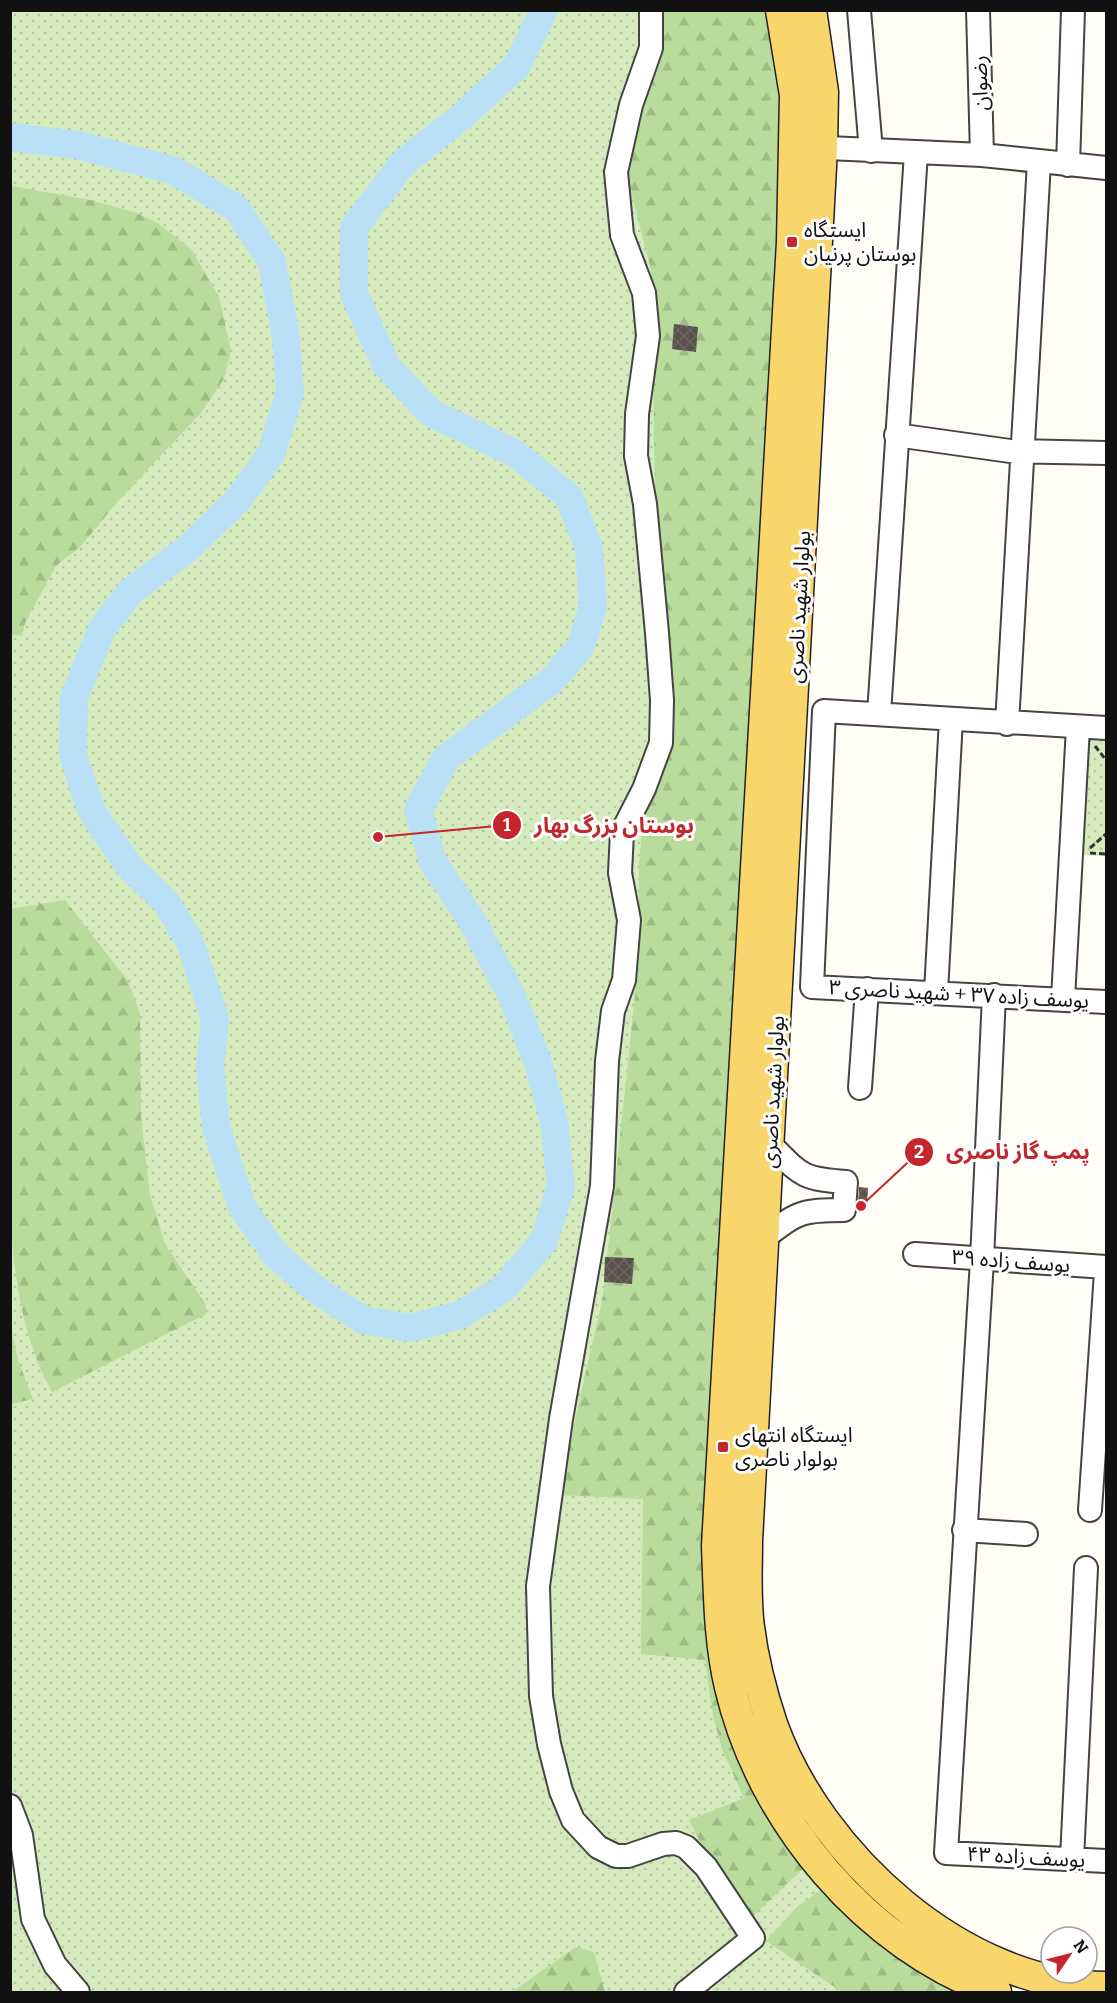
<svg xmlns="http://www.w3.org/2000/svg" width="1117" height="2003" font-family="Bitter,'Noto Sans Arabic',serif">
<defs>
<pattern id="grass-dots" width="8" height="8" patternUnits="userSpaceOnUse" patternTransform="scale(1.5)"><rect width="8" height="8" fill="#d5ebbd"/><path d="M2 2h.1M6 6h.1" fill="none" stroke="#b6c8a1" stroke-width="1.8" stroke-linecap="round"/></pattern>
<pattern id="forest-firs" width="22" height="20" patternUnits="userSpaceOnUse" patternTransform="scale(1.5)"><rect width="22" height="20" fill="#b9dc9c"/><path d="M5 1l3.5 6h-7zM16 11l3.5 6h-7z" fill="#9ebc85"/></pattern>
<pattern id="building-cross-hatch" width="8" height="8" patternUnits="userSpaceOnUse" patternTransform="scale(1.5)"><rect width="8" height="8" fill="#5a524d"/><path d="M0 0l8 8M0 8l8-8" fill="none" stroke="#6d6662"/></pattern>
</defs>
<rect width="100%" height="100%" fill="#fffdf5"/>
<path fill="url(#grass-dots)" d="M11,11H769L714,1635L776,1812L972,1992H11Z
M1086,738L1106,739V856L1080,855Z"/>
<path fill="url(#forest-firs)" d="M651,11H769L772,23L787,157L714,1635L812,1860L753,1916L706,1854L689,1820L744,1798L722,1749L713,1716L705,1660L641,1654L643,1499L558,1495L603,1296L639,958V865L646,781L671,717L655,490L651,270L626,173Z
M11,186L90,200L137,213L159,224L191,249L219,297L231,350L224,379L201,413L119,500L81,546L56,566L25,623L22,636L10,634Z
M65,900L128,981L140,1014L141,1117L150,1195L165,1244L206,1305V1314L52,1392C5,1308 10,1199 10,1106C10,1040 10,975 10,909Z
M11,1327L18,1360L33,1399L11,1404Z
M830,1883L972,1992H842L766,1941L797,1907Z
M576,1947L594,1952L605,1992H512Z"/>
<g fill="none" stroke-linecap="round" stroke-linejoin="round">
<path stroke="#b9e0f7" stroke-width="28" d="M10,137L77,145L173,170L236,208L272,262L286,337L290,392L271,454L238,500L186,550L130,592L102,629L74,697L73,755L91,810L129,866L166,902L190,942L215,1019L210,1066L216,1127L242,1207L275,1254L315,1289L363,1320L411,1328L460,1315L504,1288L544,1241L561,1186L554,1120L537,1060L512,996L472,921L433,862L418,810L446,758L551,681L580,648L593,607L589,548L569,497L516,454L431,413L386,365L354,294V228L403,163L461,117L517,66L544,10"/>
</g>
<path fill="url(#building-cross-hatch)" d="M674,324L698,327L696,352L672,349Z
M859,1187L868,1188L867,1206L858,1205Z
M605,1257L634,1258L632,1284L604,1282Z"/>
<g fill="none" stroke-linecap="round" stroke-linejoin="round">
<g stroke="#444" stroke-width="26">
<path id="minor" d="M651,10V48L631,105L616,172L622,235L644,293L648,336L637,414L636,456L645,504L657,633L662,700L661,743L644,789L622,832L620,873L629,920L624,980L613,1011L607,1061L602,1186L561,1419L538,1586L541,1696L549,1744L561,1791L573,1820L598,1847L616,1856H628L663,1844L676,1843L686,1847L706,1867L753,1938L686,1992
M859,10L871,151
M978,10L982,155
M806,147L982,155L1106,168
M1068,165L1073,10
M896,435L1010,451L1106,453
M879,714L916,153
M1007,724L1039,162
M1106,728L824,711L812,987L1106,1002
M936,992L951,719
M994,995L982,1260L946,1853L1106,1861
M1063,999L1078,727
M860,1088L867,989
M764,1238C798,1212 801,1210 844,1210L846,1182C801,1179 801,1175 770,1144
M915,1254L1106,1267
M1090,1510L1106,1272
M964,1530L1026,1534
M10,1806L21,1835L33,1919L55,1965L78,1992
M1072,1859L1086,1568"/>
</g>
<g stroke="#222" stroke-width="33">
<path id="major" d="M781,10L795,95L792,242L717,1546C719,1594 719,1641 730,1687C761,1821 867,1946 996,1992
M811,10L823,92L822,148L747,1541C747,1569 745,1599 749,1627C753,1659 762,1694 772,1724C819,1856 963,1986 1106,1987"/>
</g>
<path stroke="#333" stroke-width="3" stroke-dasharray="6 3" stroke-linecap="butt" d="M1095,746L1106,760
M1090,848L1106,834
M1090,853L1106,854"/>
<use href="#minor" stroke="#fff" stroke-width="22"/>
<use href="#major" stroke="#f9d66b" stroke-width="30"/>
</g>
<g fill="#c4262e" stroke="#fff" stroke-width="2">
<rect x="786" y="236" width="12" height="12" rx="3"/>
<rect x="717" y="1441" width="12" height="12" rx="3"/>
</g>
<g text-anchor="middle" stroke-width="6" stroke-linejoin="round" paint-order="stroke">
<g font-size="21" fill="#111" stroke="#fff">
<text transform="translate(980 83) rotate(-92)" y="7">رضوان</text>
<text transform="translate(799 607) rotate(-87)" y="7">بولوار شهید ناصری</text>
<text transform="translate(959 994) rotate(3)" y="7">یوسف زاده ۳۷ + شهید ناصری ۳</text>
<text transform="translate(773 1092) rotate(-87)" y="7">بولوار شهید ناصری</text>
<text transform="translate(1011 1261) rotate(4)" y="7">یوسف زاده ۳۹</text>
<text transform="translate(1026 1857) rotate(3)" y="7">یوسف زاده ۴۳</text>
</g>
<g font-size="21" fill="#111" stroke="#fff" text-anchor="start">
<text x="804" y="237">ایستگاه<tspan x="804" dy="24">بوستان پرنیان</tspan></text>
<text x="735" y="1442">ایستگاه انتهای<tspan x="735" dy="24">بولوار ناصری</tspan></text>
</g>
</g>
<path fill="none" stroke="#c4262e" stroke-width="2" d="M378 837L507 825M861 1206L919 1152"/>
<g fill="#c4262e" stroke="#fff" stroke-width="2">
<circle cx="378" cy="837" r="6"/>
<circle cx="861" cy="1206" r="6"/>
<circle cx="507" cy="825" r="15"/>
<circle cx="919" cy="1152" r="15"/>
</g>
<g font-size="18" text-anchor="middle" font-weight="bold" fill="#fff">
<text x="507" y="831">1</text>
<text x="919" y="1158">2</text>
</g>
<g font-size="22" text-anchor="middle" font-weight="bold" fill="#c4262e" stroke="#fff" stroke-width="6" stroke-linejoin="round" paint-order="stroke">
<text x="614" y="833">بوستان بزرگ بهار</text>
<text x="1018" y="1159">پمپ گاز ناصری</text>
</g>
<rect width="1117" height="2003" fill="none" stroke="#111111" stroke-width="24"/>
<g transform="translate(1069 1955) rotate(55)"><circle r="28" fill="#ffffff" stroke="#a0a0a0" stroke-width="1.5"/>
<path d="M0-4.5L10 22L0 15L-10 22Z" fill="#c4262e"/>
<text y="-9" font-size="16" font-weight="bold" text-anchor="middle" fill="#111111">N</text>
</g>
</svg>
